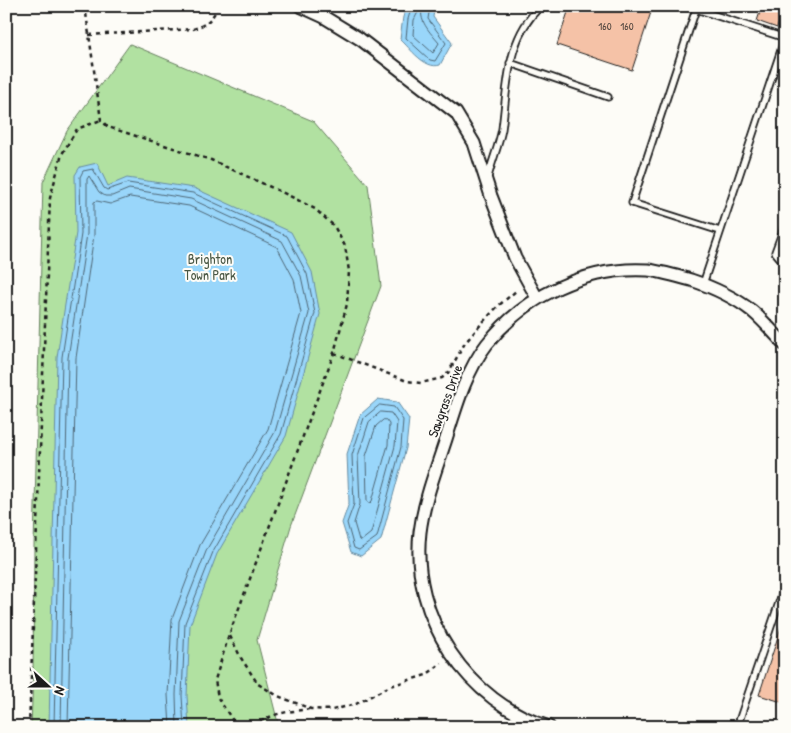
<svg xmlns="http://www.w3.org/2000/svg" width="791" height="733" font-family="'Patrick Hand',sans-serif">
<rect width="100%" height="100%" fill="#fdfcf7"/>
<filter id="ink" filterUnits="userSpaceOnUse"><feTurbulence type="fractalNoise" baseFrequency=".02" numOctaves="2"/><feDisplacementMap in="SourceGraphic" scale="10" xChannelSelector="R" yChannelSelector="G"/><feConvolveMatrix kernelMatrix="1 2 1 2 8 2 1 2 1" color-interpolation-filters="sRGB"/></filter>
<g filter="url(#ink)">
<path fill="#b1e1a1" stroke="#667e5e" d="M130,44L313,121L368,185L381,286L291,526L257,640L279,727H31L33,674L34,546L43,182L67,131Z"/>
<path fill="#99d6fa" stroke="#678ca1" d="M407,6H435L433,17L452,43L440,65C425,70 410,48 400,39L403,17Z
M97,163L108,186L127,178L194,188L291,232L312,272L320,314L286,436L217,554L190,625L187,696L189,727H49L57,357L76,233L75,175L80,167Z
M378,399L397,402L409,419L406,448L381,540L361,556L351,552L342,523L349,503L347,454L360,415Z"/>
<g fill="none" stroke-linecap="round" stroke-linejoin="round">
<path stroke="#4e6675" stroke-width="1" d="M412,6L408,19L406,38L430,60L435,61L446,43L428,19L430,6
M418,6L419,10L414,20L413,35L433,53L439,43C430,32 417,20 423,6
M380,405L394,407L403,420L401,447L377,537L359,550L354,548L347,523L354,504L352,455L364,418Z
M381,412L391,413L397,422L395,446L371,533L361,541L359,540L354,523L360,504L358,456L369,422Z
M386,420L389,424L388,445L372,501L370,503L367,501L366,456L376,426L383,420Z
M54,727L62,357L81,234L80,177L83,171L93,169L104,188L107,190L128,183L193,193L287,236L307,274L315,313L281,434L213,552L185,623L182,696L184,727
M61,727L68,358L87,234V179L89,176L99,192L105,196H112L129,189L191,199L282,241L301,276L309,313L275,432L207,549L179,621L176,695L177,727
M68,727L76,358L94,235V202L97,201L110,204L130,197L189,206L277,247L294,279L301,313L268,429L200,545L172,619L168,695L170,727"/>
</g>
<path fill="#f5c2a7" stroke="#1c1c1c" d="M570,6H653L632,70L557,45Z
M762,6H785V13L782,12L777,28L757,21Z
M785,615V703L759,695Z"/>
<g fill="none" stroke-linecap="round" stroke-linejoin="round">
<g stroke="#1c1c1c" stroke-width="9">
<path id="lane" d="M324,17L328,6
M510,63L608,97
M488,177C492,161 499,145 502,129C508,85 506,38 541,6
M785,225L775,252L785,264
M703,284L785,38L696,9L632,203L720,231
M737,727L785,585"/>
</g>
<g stroke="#1c1c1c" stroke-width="15">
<path id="street" d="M300,6L324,17L360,39L456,113L474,143L491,196L515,258L537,298
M549,727C468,703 410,617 420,532C424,500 436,470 446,439C456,407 466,371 487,344C525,296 586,266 648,270C663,272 677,276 691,280C712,287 734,297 752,311C764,321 774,333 785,345"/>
</g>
<path stroke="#1c1c1c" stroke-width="2.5" stroke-dasharray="4 4" stroke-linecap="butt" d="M85,6L101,120L108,127L211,160L288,195L315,209L334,226L345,246L349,271L347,304L334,353L229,635L215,680L218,698L237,727
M89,35L193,29C206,25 213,19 218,6
M334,353L407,381L421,383L442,378L448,373L465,343L483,322L498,306L516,291
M230,636L241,658L258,684L278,696L311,709L332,710L356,704L390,686L426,675L442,663
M29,727L50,198L62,154L77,129L101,120
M254,727C272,712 287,712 309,709"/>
<use href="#lane" stroke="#fdfcf7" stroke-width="5.5"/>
<use href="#street" stroke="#fdfcf7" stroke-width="11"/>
</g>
</g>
<g text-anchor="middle" stroke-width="4" stroke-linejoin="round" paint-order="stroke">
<g font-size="11" fill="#52463f">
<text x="605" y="30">160</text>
<text x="627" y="30">160</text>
</g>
<g font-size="14" fill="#495744" stroke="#fdfcf7">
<text x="210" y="264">Brighton<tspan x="210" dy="16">Town Park</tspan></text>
</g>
<g font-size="14" fill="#1c1c1c" stroke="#fdfcf7">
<text transform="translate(445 401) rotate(-70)" y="5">Sawgrass Drive</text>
</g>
</g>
<rect width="791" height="733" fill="none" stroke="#fdfcf7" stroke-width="25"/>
<rect x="12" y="12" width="766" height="708" fill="none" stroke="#1c1c1c" stroke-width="2" filter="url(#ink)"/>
<g transform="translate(48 686) rotate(111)" stroke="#fdfcf7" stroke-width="4" paint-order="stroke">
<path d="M0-4L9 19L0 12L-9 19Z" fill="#1c1c1c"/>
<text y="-8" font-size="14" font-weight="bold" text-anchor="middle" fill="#1c1c1c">N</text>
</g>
</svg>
